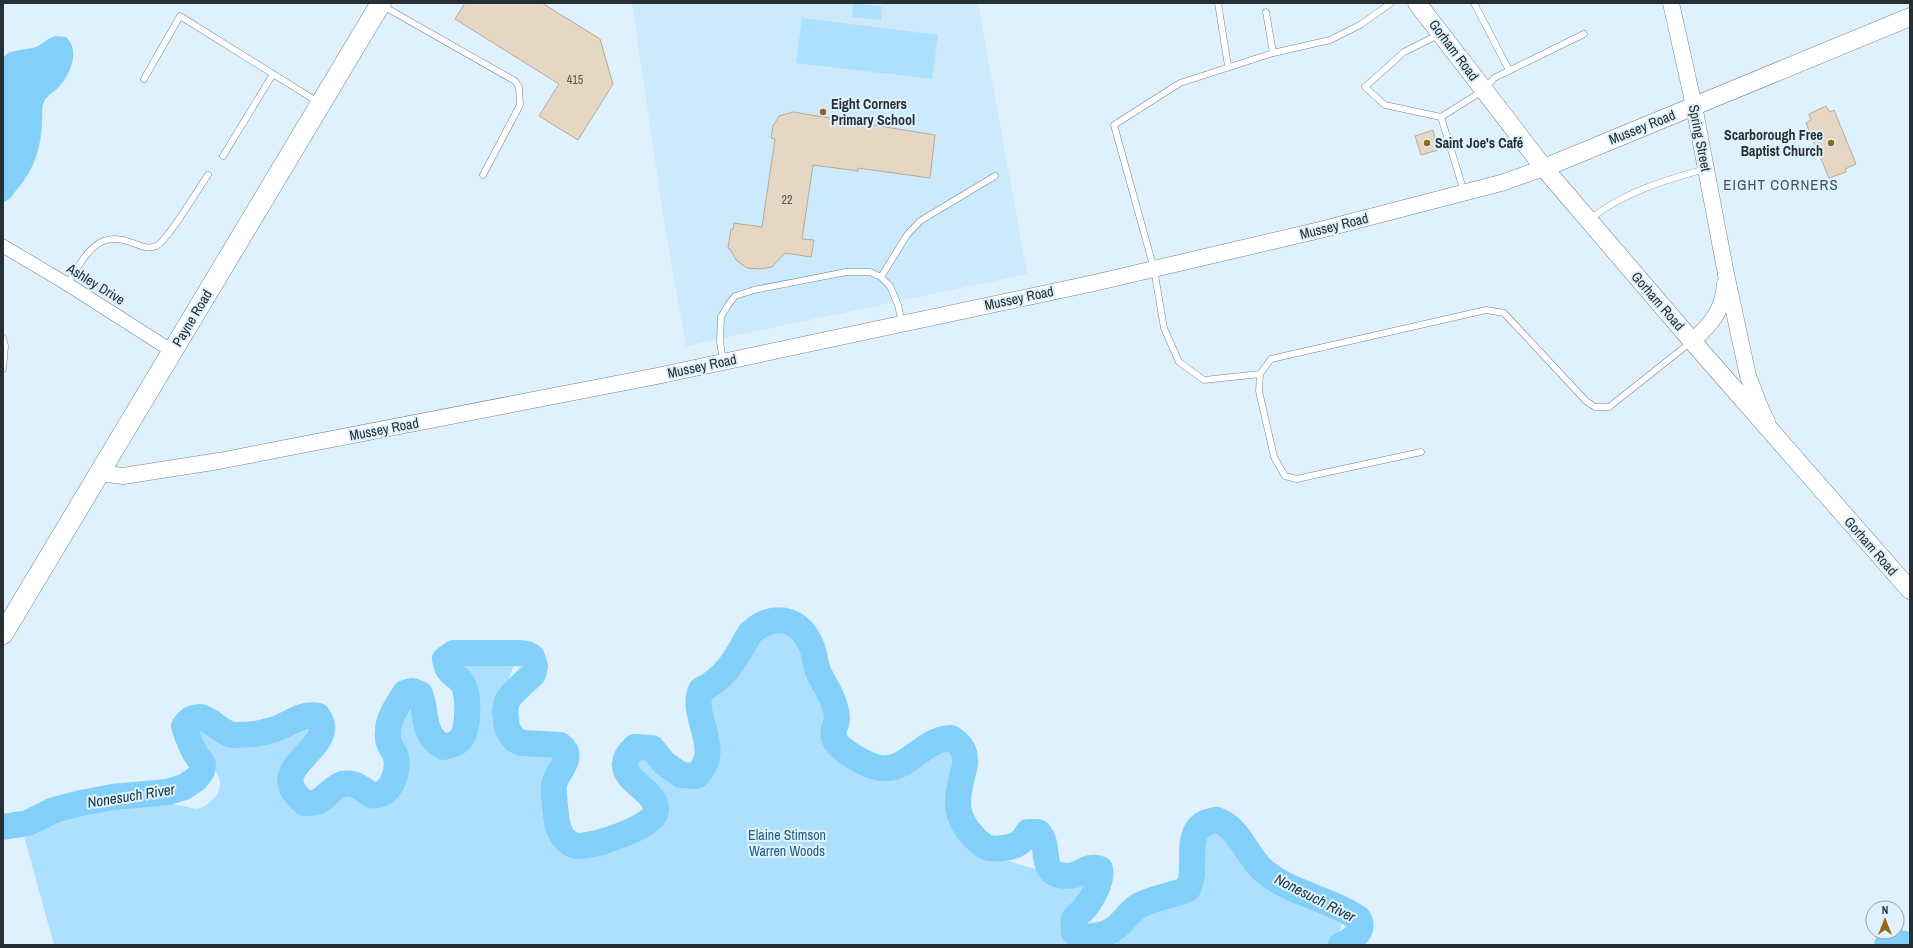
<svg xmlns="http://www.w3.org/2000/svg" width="1913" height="948" font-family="'Archivo Narrow',sans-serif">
<rect width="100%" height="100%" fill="#dff1fc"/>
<path fill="#cceafc" d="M632,3H978L1027,274L686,346L664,221Z"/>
<path fill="#ade0fe" d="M853,3L882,7L881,20L852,17Z
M802,18L938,35L932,79L796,63Z
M779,626C788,628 793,632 798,639C800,642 803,643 805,645C811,654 811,674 815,684C819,695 828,705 830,717C832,724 830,733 833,741C844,769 879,776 905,768C923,763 934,750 949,743L957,750L959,754C958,766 956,779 956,791C958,857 1015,864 1067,876C1076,877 1083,871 1091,874L1095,880C1085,901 1061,921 1087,940C1097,946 1108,941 1118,935C1128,928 1132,915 1143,910C1156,904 1187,900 1195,893C1212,875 1185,842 1214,827H1219L1226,831L1248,863L1261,877L1277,889L1312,907L1331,913L1341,919C1344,930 1334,939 1325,945H54L24,836L55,823L81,814L92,813L101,806L119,802L155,800L196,809C203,808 206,805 212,800C231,784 211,765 202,750C198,745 199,741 194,737L195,726C201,721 206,723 211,727L212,734C229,748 268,742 288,735C294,732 297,726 303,725C310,724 313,727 315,733C302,752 275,768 284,795C290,801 298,808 307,809C324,811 332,793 348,790C364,788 379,801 394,792C403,787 402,773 404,764C399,757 395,752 393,744C389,729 395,704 413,703C420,711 421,720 426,729C432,740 453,750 465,746C474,731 478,697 465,682C462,677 456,676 455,671L462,665L495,663L512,657L516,660V662C507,678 494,721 506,737C509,741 520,747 524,749C535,753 547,748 558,754L561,759C551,774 548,787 548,805C547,827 561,852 586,851C599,850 612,845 624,840C632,838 641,836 648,832C653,830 658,822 663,817L652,790L637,767L636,760L641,750C660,753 679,785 699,781C715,778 718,755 715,743C712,733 704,720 706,710C710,690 734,680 745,664C752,653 755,639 765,630C769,627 775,627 779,626Z"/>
<path fill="#82cffa" d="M55,36L66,37C81,51 70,74 59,87C54,92 47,95 44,102C41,108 43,114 42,120C42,145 34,170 18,188C13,194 11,200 3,202V57C12,48 24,51 36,47C42,44 47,39 55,36Z"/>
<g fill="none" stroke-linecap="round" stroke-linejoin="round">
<path stroke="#82cffa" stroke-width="26" d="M3,827L28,823L54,810L81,803L113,797L168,792L184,787L196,779L202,771L203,764C193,753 188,740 184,726C203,701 217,736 236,735C248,735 261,734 272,730C288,726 301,712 318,716C341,750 258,766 305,803C309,803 314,803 317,802C326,798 333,787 342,784C362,780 367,799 378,795C393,791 400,768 395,754C390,745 387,744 388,731C388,718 398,704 405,693L412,691L420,694C428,715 421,735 444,747C450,745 457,744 461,739C469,727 469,696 463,684C456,673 448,677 445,659L454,653H517L527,654L532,657L535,666L533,674L512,694L507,701L505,711L507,728L514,739L522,743L560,745C577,758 556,771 554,785C553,795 555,805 556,815C557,826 561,840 573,845C586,851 651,827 655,814C664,787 601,779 635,747L652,748L664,763L681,775L696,776C725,750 689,716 701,690C727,677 736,658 750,633C772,613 798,616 811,645C815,653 815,663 818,671C823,683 832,694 835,707C836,710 837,716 837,719C836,726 831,732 835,740C840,751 868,766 880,768C908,772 922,739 951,738C959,743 965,749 965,760C966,765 963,772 962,777C956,800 955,818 973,836C984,848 988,850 1004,848C1017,846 1022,843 1028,832H1038C1053,847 1035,875 1068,876C1081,876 1086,864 1100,869C1103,881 1091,901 1083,910C1080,913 1076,915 1074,919C1073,924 1074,928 1074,932C1085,940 1104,936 1115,928C1125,921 1130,910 1140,905C1155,897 1172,896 1188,889C1200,865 1178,824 1217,820C1240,828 1246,856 1264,871C1291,894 1329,898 1358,918C1367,930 1351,941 1341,945
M1887,945L1899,943L1910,945"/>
</g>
<path fill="#e6d7c4" stroke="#b9ab99" d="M465,3H542L600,39L613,84L578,140L539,116L559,84L455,19Z
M1826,106L1830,112L1834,110L1856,164L1845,169L1846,172L1829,178L1806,123L1811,120L1809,114Z
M793,112L935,135L930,178L858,168V171L813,165L802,239L814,240L811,257L785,253L772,267L759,269L747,268L736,260L730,249L728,248L731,229H733L734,223L762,227L775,139L771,138L773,126L779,116Z
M1433,130L1438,150L1421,155L1415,136Z"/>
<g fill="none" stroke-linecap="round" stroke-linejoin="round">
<g stroke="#718591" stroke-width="7">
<path id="service" d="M1218,3L1228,66
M1474,3L1509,70
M383,6L515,81L519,87L520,105L483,175
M1266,12L1273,53
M1440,34L1404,52L1365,87L1385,105L1441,117L1464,192
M144,79L180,16L318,102
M1441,117L1484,90L1494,78L1584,34
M223,156L273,74
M1590,219C1625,192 1662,181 1705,169
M881,277L907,235L920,221L995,176
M67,284C83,260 95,229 130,242C140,245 146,250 156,246C167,242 199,187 208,175
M3,338L5,346L3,369
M723,361L720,342L721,317L728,305L735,296L754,290L846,272H870L881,277L890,286L898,305L902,323
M1260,374L1204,380L1179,362L1164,328L1154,269L1114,125L1180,83L1273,53L1330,40L1360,25L1391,3
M1421,452L1310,476L1297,479L1285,476L1274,457L1259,391L1260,374L1271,359L1486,310L1504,313L1586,401L1595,407H1609L1691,342"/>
</g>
<g stroke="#718591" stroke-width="14">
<path id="minor" d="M3,246L67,284L172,351"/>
</g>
<g stroke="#718591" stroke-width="17">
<path id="tertiary" d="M1671,3L1694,106L1726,274L1748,376L1760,407L1767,422
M1692,341C1711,325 1724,309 1725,283
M99,473L123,476L219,461L657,376L1094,283L1320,230L1501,183L1544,168"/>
</g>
<g stroke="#718591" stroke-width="19">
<path id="secondary" d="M1417,3L1544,168L1692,341L1910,590
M1544,168L1910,17"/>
</g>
<g stroke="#718591" stroke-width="21">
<path id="primary" d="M3,634L381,3"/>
</g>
<use href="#service" stroke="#fff" stroke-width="6"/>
<use href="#minor" stroke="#fff" stroke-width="13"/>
<use href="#tertiary" stroke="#fff" stroke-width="16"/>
<use href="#secondary" stroke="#fff" stroke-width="18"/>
<use href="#primary" stroke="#fff" stroke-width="20"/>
</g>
<g fill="#956715" stroke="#dff1fc" stroke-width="1.5">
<circle cx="823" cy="112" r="4"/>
<circle cx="1427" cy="143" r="4"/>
<circle cx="1831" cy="143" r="4"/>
</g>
<g text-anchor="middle" stroke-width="4" stroke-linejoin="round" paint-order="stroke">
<g font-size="12" fill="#565958">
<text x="575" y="84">415</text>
<text x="787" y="204">22</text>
</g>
<g font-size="14" fill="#262f34" stroke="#dff1fc">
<text transform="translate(1454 50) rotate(53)" y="5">Gorham Road</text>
<text transform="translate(1642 127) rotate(-22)" y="5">Mussey Road</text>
<text transform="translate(1700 138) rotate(79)" y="5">Spring Street</text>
<text transform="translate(1334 226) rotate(-14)" y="5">Mussey Road</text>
<text transform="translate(96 284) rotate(32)" y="5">Ashley Drive</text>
<text transform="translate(1019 298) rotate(-12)" y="5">Mussey Road</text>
<text transform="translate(1658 301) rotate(49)" y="5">Gorham Road</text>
<text transform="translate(192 318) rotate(-59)" y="5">Payne Road</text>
<text transform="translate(702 366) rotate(-12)" y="5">Mussey Road</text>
<text transform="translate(384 429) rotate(-11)" y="5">Mussey Road</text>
<text transform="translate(1871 546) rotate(49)" y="5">Gorham Road</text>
</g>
<g font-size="14" font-weight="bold" fill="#262f34" stroke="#dff1fc" text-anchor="start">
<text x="831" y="109">Eight Corners<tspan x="831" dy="16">Primary School</tspan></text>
<text x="1823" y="140" text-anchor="end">Scarborough Free<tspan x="1823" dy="16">Baptist Church</tspan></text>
<text x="1435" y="148">Saint Joe's Café</text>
</g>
<g font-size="14" fill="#235e7b" stroke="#dff1fc">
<text x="787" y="840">Elaine Stimson<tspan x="787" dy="16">Warren Woods</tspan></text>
</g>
<g font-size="15" letter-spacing="1" fill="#41545f" stroke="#dff1fc">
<text x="1781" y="190">EIGHT CORNERS</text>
</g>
<g font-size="15" font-style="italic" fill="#16384a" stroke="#dff1fc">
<text transform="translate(131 796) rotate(-9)" y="5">Nonesuch River</text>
<text transform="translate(1315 898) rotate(27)" y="5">Nonesuch River</text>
</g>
</g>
<rect width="1913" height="948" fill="none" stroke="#262f34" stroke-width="8"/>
<g transform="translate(1885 920)"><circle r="19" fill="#dff1fc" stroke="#95a3ac"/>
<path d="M0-3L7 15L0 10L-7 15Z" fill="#956715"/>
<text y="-6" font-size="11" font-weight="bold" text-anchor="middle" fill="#262f34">N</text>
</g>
</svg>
